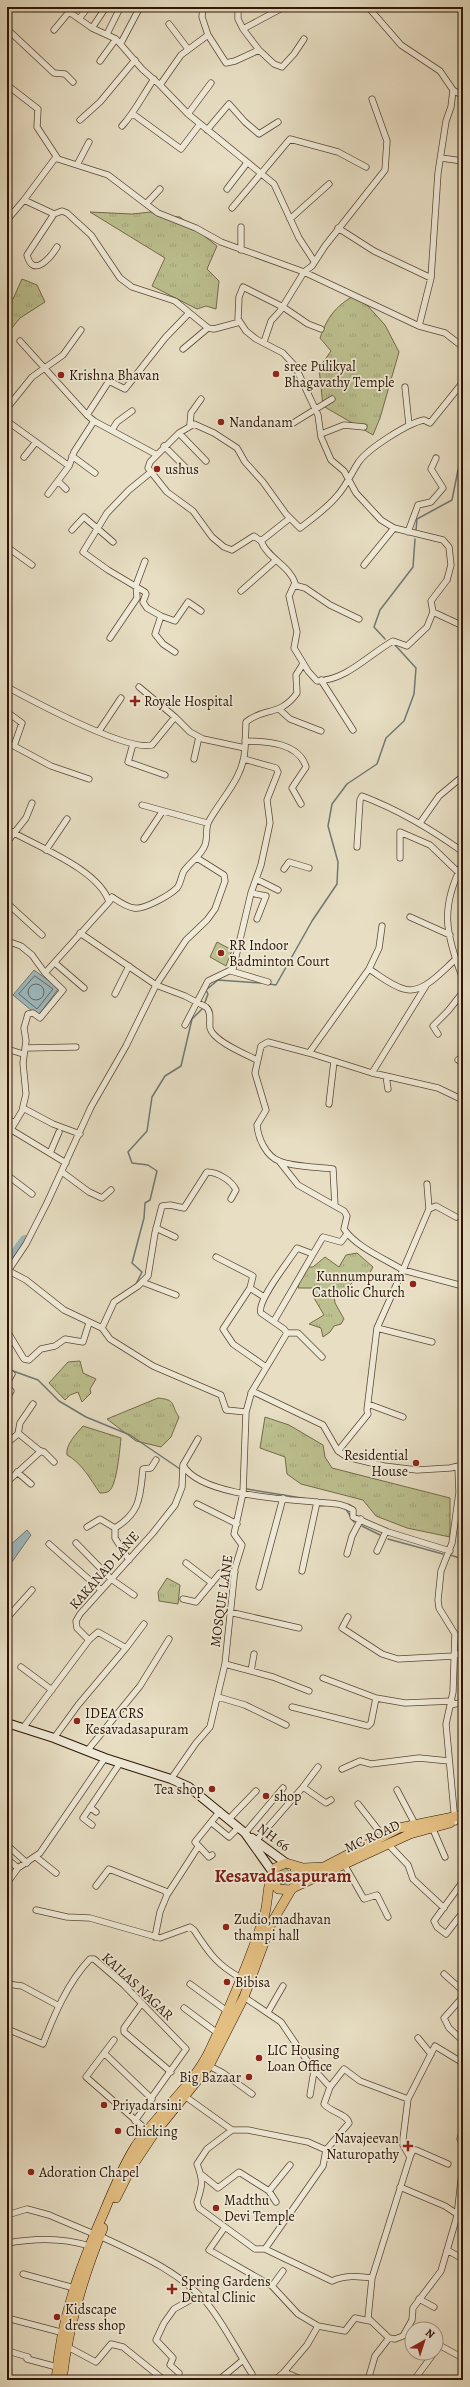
<svg xmlns="http://www.w3.org/2000/svg" width="470" height="2387" font-family="Alegreya,serif">
<defs>
<pattern id="grass-tufts" width="24" height="20" patternUnits="userSpaceOnUse"><rect width="24" height="20" fill="#bcc08f"/><path d="M3 7l-1-3M5 7V3M7 7l1-3M15 17l-1-3M17 17v-4M19 17l1-3" fill="none" stroke="#a2a47a"/></pattern>
</defs>
<rect width="100%" height="100%" fill="#e7dec3"/>
<filter id="stains"><feTurbulence type="fractalNoise" baseFrequency=".005" numOctaves="4"/><feColorMatrix values="0 0 0 0 .2 0 0 0 0 .09 0 0 0 0 .02 0 0 0 .5 -.17"/></filter>
<radialGradient id="worn" r=".72"><stop offset=".6" stop-color="#630" stop-opacity="0"/><stop offset="1" stop-color="#630" stop-opacity=".3"/></radialGradient>
<path fill="url(#grass-tufts)" stroke="#756a4a" d="M90,212L132,214L151,212L161,216L180,217L217,246L207,269L219,281L216,309L206,306L197,309L152,286L165,258Z
M22,279L37,285L45,302L20,318L7,334V301L13,299Z
M357,294L385,325L399,352L380,418L373,435L323,406L319,368L331,351L320,338C328,315 337,305 357,294Z
M357,1253L373,1267L365,1282L357,1278L342,1293L337,1291L334,1295L335,1303L344,1319L341,1324L334,1326L330,1332L323,1337L321,1328L309,1324L324,1315L314,1298L313,1288H298L303,1267H313L325,1257L339,1267L346,1255Z
M80,1361L83,1373L96,1379L90,1389L91,1393L82,1402L78,1392L70,1395L65,1400L49,1383L68,1362Z
M158,1398C177,1400 170,1404 179,1417L171,1437L161,1447L136,1441L107,1419Z
M265,1417L289,1425L323,1445L325,1457L332,1468L450,1498V1537L407,1528L376,1516L363,1500L301,1484L287,1474L285,1457L260,1448Z
M83,1426L121,1438C120,1447 117,1486 109,1491C107,1493 102,1493 100,1493C90,1479 82,1463 67,1455C65,1445 77,1433 83,1426Z
M167,1578L180,1585L178,1604L159,1601L158,1592Z
M275 1876a8 8 0 1 1 16 0a8 8 0 1 1-16 0Z"/>
<path fill="#bcc08f" stroke="#756a4a" d="M217,942L232,950L226,966L210,957Z"/>
<path fill="#9db9bf" stroke="#717775" d="M34,970L59,988L38,1016L13,995Z
M27,1530L31,1535L7,1569V1548Z"/>
<g fill="none" stroke-linecap="round" stroke-linejoin="round">
<path stroke="#666762" stroke-width="1" d="M35,976L53,989L37,1009L19,994Z
M28 992a8 8 0 1 1 16 0a8 8 0 1 1-16 0Z"/>
<path stroke="#717775" stroke-width="1.5" d="M416,530L417,519L452,500L458,470L463,463
M385,639L374,627L380,610L413,567L415,539
M269,984L276,985L312,921L337,884L338,862L328,826L332,804L347,784L377,764L386,738L404,721L414,694L416,668L395,645
M204,1005L208,994L206,990L218,980L261,983
M135,1286L142,1272L132,1263L144,1218L145,1203L150,1200L157,1171L148,1165L132,1163L128,1152L147,1131L152,1097L165,1076L181,1066L192,1019L203,1008
M13,1371L38,1380L59,1401L86,1417L130,1435L180,1469
M206,1486L221,1491
M247,1489L308,1499
M346,1509L354,1522
M362,1526L380,1535
M388,1539L443,1554
M450,1555L463,1559"/>
<path stroke="#9db9bf" stroke-width="10" d="M7,1264L25,1240"/>
<g stroke="#5c4734" stroke-width="7">
<path id="minor" d="M62,7L92,28L116,39L142,69L160,85L181,55L208,35L202,17L203,7
M238,7V19L243,29
M368,7L401,45L440,71L453,90L451,107L446,121L438,173L431,278L419,326
M79,19L88,7
M169,24L188,49
M92,28L106,7
M7,29L54,73L65,74L73,82
M54,30L69,12
M107,34L119,10
M208,35L226,63L235,61L259,50L274,64L282,67L294,54L304,39
M121,43L140,7
M259,50L243,29L284,7
M100,61L116,39
M7,85L38,109L37,127L58,159L108,175L158,213L196,228L221,242L304,272L419,326L445,333L463,347
M160,85L188,114L274,184L299,238L314,261
M453,90L463,96
M133,114L181,149L200,124
M188,114L211,83
M80,120L100,102L135,60
M122,126C135,112 143,95 154,79
M207,130L229,104L245,122L259,134L278,122
M441,158L463,161
M77,165L89,142
M227,189L247,163
M24,200L56,157
M146,204L160,189
M232,208L290,139L338,152L366,167
M54,214L27,255C33,279 51,257 57,247
M290,219L329,184
M7,220L24,200L54,214L62,211L67,213L91,235L120,278L132,287L175,301L208,328L214,329L240,322
M338,228L374,251L431,278
M241,250V227
M321,329L308,324L283,307L243,287L239,297L238,319L246,331L256,339L283,353L295,366L318,415L321,437L331,460L344,471L356,493L381,520L394,528L443,540L449,547L451,565L447,580L431,601L433,612L463,626
M20,341L87,415
M264,342L271,321L280,311L304,272L312,266L325,246L385,170L387,141L372,99
M183,349L208,328
M405,387L409,425
M7,408L32,377L63,355L81,330
M7,421L69,466L74,452L94,421L157,455L179,433L194,424L214,433L237,448L245,462L263,482L286,514L300,528C313,518 326,509 337,496C346,486 351,474 358,463C367,449 408,423 424,420L430,423L463,382
M94,421L87,415L109,381L125,389L165,338L189,313
M190,424L191,413L201,399
M290,425L332,399
M112,430L117,422L132,411
M179,433L206,461
M321,434L344,425L364,427
M164,446L187,469
M157,455L150,462L148,468L167,492L193,511L212,537L224,547L232,550L254,536L261,541
M72,456L95,473
M24,457L36,442
M151,472L129,490L107,513L83,552L108,570L145,592L146,594L143,602L147,608L161,616L155,634L163,644L175,652
M58,481L66,489
M48,494L69,466
M290,518L261,541C267,558 290,566 295,583L289,596L297,632L294,648L308,671L317,681C347,680 368,655 393,641L407,646L427,627L433,612
M72,530L84,517L113,542
M408,532L418,505L431,502L443,488L431,469L436,458
M7,547L32,565
M364,565L394,528
M294,585L305,588L330,605L359,619
M241,591L276,560
M161,616L175,621L188,602L201,611
M110,638L137,598L136,585L145,561
M321,680L353,730
M7,687C33,701 127,752 152,745L175,717L190,732L203,739L245,748L246,722C264,707 280,717 297,693L296,675L303,664
M139,687L175,717
M280,710L290,719L321,731
M7,712L22,723L14,746L51,766L89,779
M99,731L121,698
M245,741C267,741 299,743 306,767L292,788L301,804
M133,744L128,762L165,775
M194,759L199,737
M142,805L207,823
M420,823L439,796L463,776
M7,829C35,846 99,869 109,902L112,897C118,901 126,907 134,908C144,910 170,895 177,888C181,883 181,876 184,871C191,861 201,856 205,845C208,837 205,827 209,821C223,796 244,777 245,748
M144,839L162,812
M7,842L26,818L32,803
M357,847L360,800L362,796C399,810 431,829 463,852
M46,850L67,819
M400,858V832L430,845L458,872
M463,863C440,907 445,933 463,979
M284,869L289,862L309,868
M256,879L278,890
M251,893L266,896L257,919
M7,903L42,935
M410,917L450,935
M80,933L156,985L185,996L206,1007C212,1012 209,1021 210,1028C213,1041 245,1054 257,1060
M7,941L21,946L32,955L45,973L109,902
M456,959C443,970 423,995 404,989C392,986 380,976 369,969L309,1053L268,1042L261,1046L255,1073L266,1110L257,1125C258,1138 266,1156 279,1161C293,1167 318,1167 333,1169L335,1206L344,1211L347,1216L344,1229C356,1247 385,1259 403,1270L429,1209L436,1206L456,1217
M55,963L84,988
M369,969L379,948L382,926
M231,971L268,982
M115,994L129,966
M185,1025L208,981L233,969L251,893L261,865L270,823L267,800L278,772L276,768L244,759
M438,1034L433,1026L448,1011L463,992
M26,1048L76,1047
M7,1049L23,1054
M309,1053L372,1073L427,984
M458,1060L463,1063
M372,1073L386,1076L388,1089
M386,1076L438,1088L463,1100
M329,1104L334,1061
M23,1108L53,1124L80,1134
M7,1119L14,1123
M10,1129L66,1163
M7,1136L22,1111L26,1094L23,1063L26,1041L24,1028L28,1014L33,1013L40,1018L63,990L45,973
M50,1153L59,1132
M279,1161L298,1185L335,1206
M62,1172L89,1192L102,1198L111,1190
M7,1175L32,1194
M427,1184L429,1209
M156,1228L175,1237
M216,1257L253,1276L250,1288L264,1297
M7,1270L26,1280L64,1310L102,1328L110,1339L153,1366L221,1395L226,1410L246,1412
M8,1271L26,1244L47,1203L91,1107L126,1046L156,985L186,940L207,920L215,909L225,881L224,875L197,858
M142,1282L176,1295
M250,1288L223,1329L233,1344L266,1367
M274,1321L313,1254
M102,1328L114,1302L138,1286L148,1276L155,1233L162,1206L170,1205L184,1208L207,1172C218,1172 232,1181 236,1190L231,1199
M377,1328L432,1342
M7,1331L24,1359L29,1360L41,1349L55,1346L65,1339L83,1342L89,1323
M287,1333H298L322,1357
M7,1371L12,1374L7,1383
M7,1387L11,1391L7,1398
M251,1393L287,1333L284,1329L261,1313C256,1301 290,1260 297,1248L313,1254L323,1237L341,1242L347,1234
M368,1404L403,1417
M18,1433L40,1451L44,1452L54,1462
M198,1439L183,1465C199,1495 283,1499 315,1502C330,1504 341,1502 353,1510V1517L388,1532L450,1551
M7,1443L18,1434L20,1423L33,1404
M338,1451L368,1414L367,1410L377,1328L403,1270L463,1286
M17,1472L31,1484
M7,1482L41,1451
M197,1504L237,1524
M87,1527L100,1519L115,1528V1538L129,1560
M115,1528C141,1512 140,1496 143,1469L151,1468L156,1460
M76,1543L111,1579L134,1595
M49,1544L100,1589
M377,1551L386,1531
M347,1554L352,1536L361,1519
M186,1563L212,1583
M302,1571L317,1502
M259,1587L283,1498
M183,1599L196,1602L220,1573L235,1572
M229,1612L299,1628
M348,1617L342,1628L382,1654L398,1659L454,1656L463,1652
M7,1618L32,1590
M89,1640L98,1632L126,1648L144,1624
M225,1664L273,1677L309,1691
M21,1667L52,1690
M251,1671L254,1654
M323,1678L376,1698L405,1703L452,1701
M218,1697L245,1705L286,1725
M451,1705L463,1702
M292,1707L368,1726L371,1723L376,1698
M23,1728L89,1640L77,1628L76,1621L80,1614L152,1534L175,1505L182,1487L183,1465
M54,1738L78,1705L126,1648
M87,1751L140,1686L169,1639
M342,1769L360,1761L371,1764L419,1758L449,1761
M171,1779L196,1743L210,1727L225,1664L235,1568L242,1545L234,1534L243,1493L246,1412L251,1394L254,1392L323,1425L338,1451L347,1457L384,1466L417,1470L450,1468L463,1465
M303,1787L326,1803L331,1800
M397,1790L415,1824
M358,1804L383,1836
M90,1807L96,1812
M229,1819L256,1791
M455,1822L446,1724L453,1692L455,1634L439,1608L438,1600L441,1571L452,1543L459,1493L458,1466
M212,1823L229,1837L239,1827
M92,1825L83,1818L120,1763
M432,1827L445,1857
M245,1833L283,1788
M256,1841L303,1787L318,1767
M388,1844L408,1865L413,1879L444,1908
M7,1845L27,1863
M212,1855L209,1857L195,1842L220,1811
M36,1857L56,1873
M7,1859L18,1868
M344,1864L364,1899L377,1895L388,1917
M463,1881L434,1921L437,1927L446,1934L463,1912
M7,1883L18,1868L40,1853L105,1758
M96,1886L109,1869L165,1891L167,1895L160,1912L155,1937
M167,1895L198,1847
M36,1910L67,1917L90,1918L160,1938L190,1927L194,1930C209,1953 217,1965 241,1978
M444,1974L463,1991
M7,1984L22,1986L59,2006
M190,1984L227,2011
M460,2000L444,2018L449,2028L463,2041
M142,2003L124,2028V2032L171,2072
M184,2008L216,2032
M268,2012L283,1986
M7,2029L43,2044C54,2015 68,1982 90,1959H94L124,1985L186,2049L135,2121
M418,2038L431,2054
M114,2040L86,2077L148,2131
M104,2053L152,2099
M209,2066L223,2073L252,2094
M310,2095L314,2071
M186,2097L232,2130L207,2149L197,2164C204,2182 202,2186 197,2202L199,2208L255,2249H265L332,2281C345,2275 358,2276 372,2278L410,2157L403,2145V2139L408,2099L360,2081L344,2069L330,2087L310,2065L281,2022L244,1997
M408,2099L435,2046L463,2063
M463,2129L460,2139L463,2142
M232,2130H248L308,2142L326,2150
M410,2157L413,2150H416L448,2164
M202,2175L218,2188L239,2172L269,2191L276,2202
M400,2187L445,2206L463,2218
M269,2191L290,2165
M7,2215L27,2209L49,2215L94,2234
M225,2227L209,2250L272,2286L298,2314L318,2326L307,2345L284,2372L303,2380
M100,2236C138,2254 177,2270 206,2302C221,2319 239,2354 252,2374V2380
M7,2243C35,2238 62,2237 89,2246
M265,2249L323,2166L326,2150L349,2123C347,2114 330,2112 324,2104L330,2087
M447,2250L463,2259
M23,2274L74,2288
M272,2286L283,2271
M419,2299L434,2307
M7,2318L64,2333
M318,2326L345,2331L355,2318L370,2321
M389,2338L395,2339L403,2336L412,2320L413,2308L441,2271L457,2216L463,2163
M66,2346L96,2362L111,2344L123,2347L164,2380
M436,2350L439,2345L463,2358
M7,2353L8,2351L28,2357L27,2359L57,2367
M179,2373L170,2365L173,2358L156,2340L164,2323L174,2309L199,2295
M220,2379L243,2360
M275,2380L284,2372
M368,2380L375,2356L389,2338L368,2318L372,2278
M414,2380L434,2353"/>
</g>
<g stroke="#2e1505" stroke-width="10">
<path id="secondary" d="M7,1723L54,1738L105,1758L171,1779L189,1787L245,1833L272,1871
M252,1838L286,1863"/>
</g>
<g stroke="#2e1505" stroke-width="10">
<path id="primary" d="M271,1879L278,1889L291,1890L297,1884L299,1878L294,1866
M295,1887L410,1834L450,1823
M116,2198L131,2168L153,2135L209,2066L244,1997L271,1924L291,1890
M56,2380C61,2318 79,2269 104,2212C113,2190 122,2168 135,2147C157,2114 191,2088 209,2052C229,2009 248,1965 263,1920C269,1905 266,1882 275,1868L286,1863L303,1868L324,1867L399,1828L463,1815
M62,2380C68,2327 83,2277 103,2228"/>
</g>
<use href="#minor" stroke="#efead8" stroke-width="5.5"/>
<use href="#secondary" stroke="#efead8" stroke-width="8"/>
<use href="#primary" stroke="#e4bf82" stroke-width="9"/>
</g>
<g fill="#8f2418" stroke="#efead8" stroke-width="1.5">
<circle cx="276" cy="374" r="4"/>
<circle cx="61" cy="375" r="4"/>
<circle cx="221" cy="422" r="4"/>
<circle cx="157" cy="469" r="4"/>
<path d="M133 695h4v4h4v4h-4v4h-4v-4h-4v-4h4z"/>
<circle cx="221" cy="953" r="4"/>
<circle cx="413" cy="1284" r="4"/>
<circle cx="416" cy="1463" r="4"/>
<circle cx="77" cy="1721" r="4"/>
<circle cx="212" cy="1789" r="4"/>
<circle cx="266" cy="1796" r="4"/>
<circle cx="226" cy="1927" r="4"/>
<circle cx="227" cy="1982" r="4"/>
<circle cx="259" cy="2058" r="4"/>
<circle cx="249" cy="2077" r="4"/>
<circle cx="104" cy="2105" r="4"/>
<circle cx="118" cy="2131" r="4"/>
<path d="M406 2140h4v4h4v4h-4v4h-4v-4h-4v-4h4z"/>
<circle cx="31" cy="2172" r="4"/>
<circle cx="216" cy="2208" r="4"/>
<path d="M170 2283h4v4h4v4h-4v4h-4v-4h-4v-4h4z"/>
<circle cx="57" cy="2317" r="4"/>
</g>
<g text-anchor="middle" stroke-width="3.5" stroke-linejoin="round" paint-order="stroke">
<g font-size="14" fill="#2e1505" stroke="#efead8" text-anchor="start">
<text x="284" y="371">sree Pulikyal<tspan x="284" dy="16">Bhagavathy Temple</tspan></text>
<text x="69" y="380">Krishna Bhavan</text>
<text x="229" y="427">Nandanam</text>
<text x="165" y="474">ushus</text>
<text x="144" y="706">Royale Hospital</text>
<text x="229" y="950">RR Indoor<tspan x="229" dy="16">Badminton Court</tspan></text>
<text x="405" y="1281" text-anchor="end">Kunnumpuram<tspan x="405" dy="16">Catholic Church</tspan></text>
<text x="408" y="1460" text-anchor="end">Residential<tspan x="408" dy="16">House</tspan></text>
<text x="85" y="1718">IDEA CRS<tspan x="85" dy="16">Kesavadasapuram</tspan></text>
<text x="204" y="1794" text-anchor="end">Tea shop</text>
<text x="274" y="1801">shop</text>
<text x="234" y="1924">Zudio,madhavan<tspan x="234" dy="16">thampi hall</tspan></text>
<text x="235" y="1987">Bibisa</text>
<text x="267" y="2055">LIC Housing<tspan x="267" dy="16">Loan Office</tspan></text>
<text x="241" y="2082" text-anchor="end">Big Bazaar</text>
<text x="112" y="2110">Priyadarsini</text>
<text x="126" y="2136">Chicking</text>
<text x="399" y="2143" text-anchor="end">Navajeevan<tspan x="399" dy="16">Naturopathy</tspan></text>
<text x="39" y="2177">Adoration Chapel</text>
<text x="224" y="2205">Madthu<tspan x="224" dy="16">Devi Temple</tspan></text>
<text x="181" y="2286">Spring Gardens<tspan x="181" dy="16">Dental Clinic</tspan></text>
<text x="65" y="2314">Kidscape<tspan x="65" dy="16">dress shop</tspan></text>
</g>
<g font-size="14" fill="#2e1505" stroke="#efead8">
<text transform="translate(104 1570) rotate(-49)" y="5">KAKANAD LANE</text>
<text transform="translate(221 1601) rotate(-82)" y="5">MOSQUE LANE</text>
<text transform="translate(372 1836) rotate(-25)" y="5">MC ROAD</text>
<text transform="translate(274 1837) rotate(36)" y="5">NH 66</text>
<text transform="translate(138 1986) rotate(43)" y="5">KAILAS NAGAR</text>
</g>
<g font-size="18" font-weight="bold" fill="#7a1f14" stroke="#efead8">
<text x="283" y="1882">Kesavadasapuram</text>
</g>
</g>
<rect width="470" height="2387" fill="none" stroke="#e7dec3" stroke-width="24"/>
<rect x="8" y="8" width="454" height="2371" fill="none" stroke="#2e1505" stroke-width="2"/>
<rect x="12" y="12" width="446" height="2363" fill="none" stroke="#2e1505"/>
<g transform="translate(424 2341) rotate(39)"><circle r="19" fill="#efead8" stroke="#a29584"/>
<path d="M0-3L7 15L0 10L-7 15Z" fill="#8f2418"/>
<text y="-6" font-size="11" font-weight="bold" text-anchor="middle" fill="#2e1505">N</text>
</g>
<rect width="100%" height="100%" filter="url(#stains)"/>
<rect width="100%" height="100%" fill="url(#worn)"/>
</svg>
